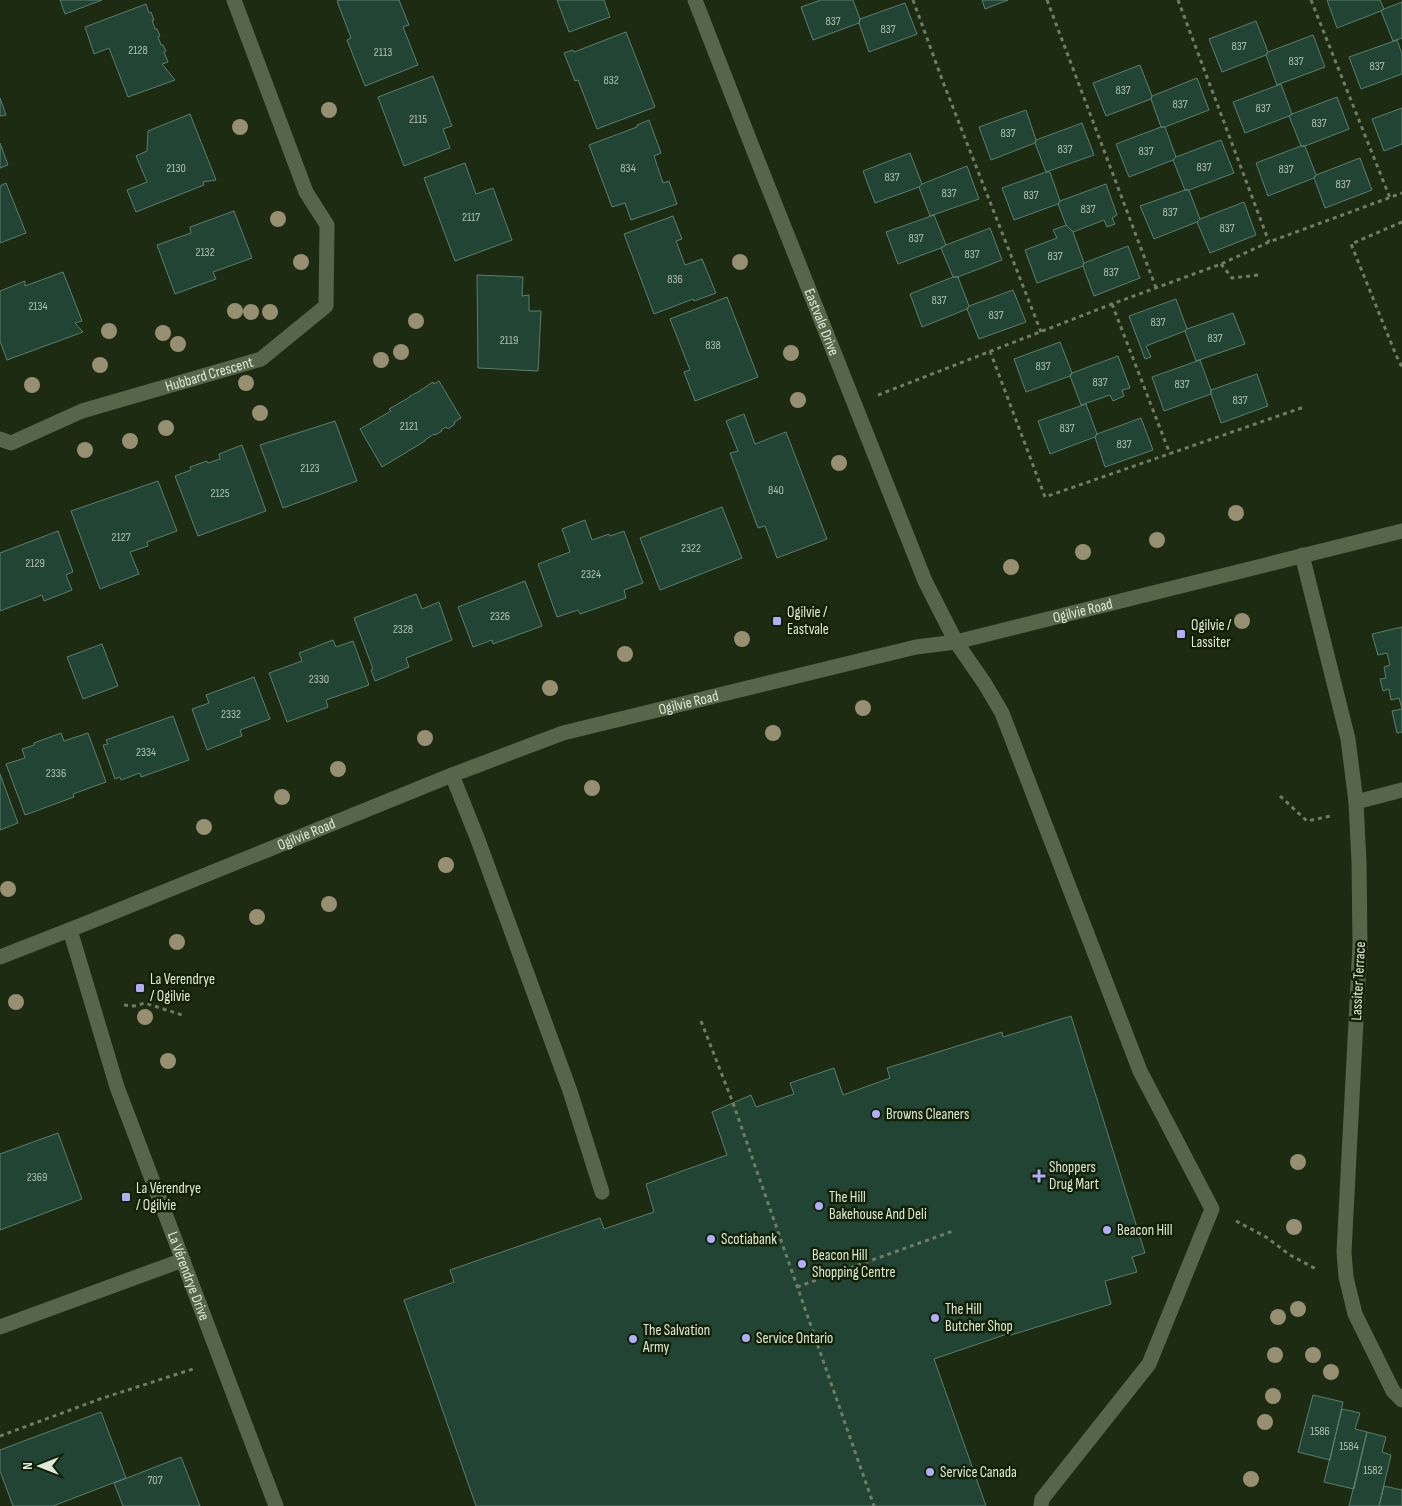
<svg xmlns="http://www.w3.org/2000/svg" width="1402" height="1506" font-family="'Sofia Sans Condensed',sans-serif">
<rect width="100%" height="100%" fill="#1c2b11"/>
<path fill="#224435" stroke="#5b7f6e" d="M60,0H102L65,14Z
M341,0H399L409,25L403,27L418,65L365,86L347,40L351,38L337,1Z
M557,0H604L610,17L569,32Z
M821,0H853L860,19L859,23L813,40L801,7Z
M982,0H1008L985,9Z
M1327,0H1380L1384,9L1381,11L1337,28Z
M1402,2V38L1393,41L1381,11L1384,9Z
M905,3L917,34L869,52L859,23L860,19Z
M146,4L149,13L151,12L154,20H152L155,29H157L160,36L158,37L161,45H163L166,51L164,52L168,62L162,64L175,80L128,97L109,48L94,54L85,27Z
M1256,21L1268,52L1266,55L1222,72L1209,39Z
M626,32L655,107L597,129L578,80L575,81L564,53L573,50L574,52Z
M1313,35L1325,67L1277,85L1266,55L1268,52Z
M1397,40L1402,54V74L1361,89L1349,57Z
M1140,65L1152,96L1151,99L1106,116L1093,83Z
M433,76L452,126L443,129L450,148L404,166L378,97Z
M1197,78L1209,110L1165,127H1161L1151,99L1152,96Z
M1281,84L1292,114L1289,116L1245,133L1233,102Z
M1337,97L1349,129L1305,146H1301L1289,116L1292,114Z
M0,98L6,115L0,116Z
M1402,108V144L1384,151L1372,119Z
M1026,110L1036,140L1035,143L991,160L979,127Z
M190,114L216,180L203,182L204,185L136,212L127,190L147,182L136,156L147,151L148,131Z
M649,120L661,153L654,156L663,183L669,181L677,204L631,220L625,203L612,207L589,145L637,127V125Z
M1082,123L1094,155L1046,172L1035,143L1036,140Z
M1161,127H1165L1176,157L1173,160L1129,177L1116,144Z
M1221,140L1234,173L1189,190H1185L1173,160L1176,157Z
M0,143L8,165L0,168Z
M1301,146H1305L1316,175L1314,178L1268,196L1256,163Z
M910,153L922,184L919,187L875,203L863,171Z
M1360,158L1372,190L1325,208L1314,178L1316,175Z
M465,163L476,194L493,188L512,240L455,261L424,178Z
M967,166L979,199L930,216L919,187L922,184Z
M1046,172H1050L1060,201L1058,204L1014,220L1002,188Z
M6,183L26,233L0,243V186Z
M1106,184L1117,215L1112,218L1115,224L1107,227L1104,220L1073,232L1066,225L1058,204L1060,201Z
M1185,190H1189L1200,219L1197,222L1154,239L1140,206Z
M1244,202L1256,235L1210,253L1197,222L1200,219Z
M234,211L252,258L213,272L216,279L175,294L157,245L191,233L190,227Z
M934,215L946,245L941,248L898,264L886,232Z
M673,216L682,239L676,241L685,265L702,259L716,293L694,301L693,299L654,314L624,234Z
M1066,225L1073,232L1084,263L1083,266L1037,283L1025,250L1057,238L1053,230Z
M990,228L1002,260L958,277H953L941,248L946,245Z
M1128,246L1140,278L1094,296L1083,266L1084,263Z
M63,272L82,321L75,323L83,332L7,360L0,341V291L25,281V286Z
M477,275L523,277L522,296L529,295V311H541L538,371L478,368Z
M953,277H958L969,306L967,309L922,327L910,294Z
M1013,290L1026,322L979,339L967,309L969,306Z
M727,297L758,377L695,401L684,372L690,370L670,319Z
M1176,299L1187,329L1185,331L1146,346L1151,357L1145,359L1129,316Z
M1233,313L1245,344L1196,361L1185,331L1187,329Z
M1060,342L1072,373L1070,376L1026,392L1014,359Z
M1118,356L1130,388L1122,390L1124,396L1113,401L1110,395L1081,405L1070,376L1072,373Z
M1200,360L1211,390V394L1164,411L1152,377Z
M1257,374L1268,406L1221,423L1211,394V390Z
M439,381L461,418L454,422L455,424L448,429L446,427L441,430L442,431L435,435L434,434L425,440V441L382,467L360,429L391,411L389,409L410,397V396L418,392L433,382L434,384Z
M1086,404L1097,434L1095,437L1050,454L1038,421Z
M744,414L755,444L786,432L827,539L777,558L765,526L758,528L730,453L738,451L726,421Z
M1141,418L1153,450L1105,467L1095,437L1097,434Z
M335,421L357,481L283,508L260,445Z
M242,445L266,511L198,536L175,476L191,470L190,467L207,461L208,463L220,459L219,454Z
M158,481L177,531L147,542L148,546L130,552L139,574L100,589L71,511Z
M722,507L742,558L660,590L640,538Z
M585,520L592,540L609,534L610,536L624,531L643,583L624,590L626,598L580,614L578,610L557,617L538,564L570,552L562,529Z
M58,531L73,572L66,575L72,590L44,601L42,595L0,611V553Z
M525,581L542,626L493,644L492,640L473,647L458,607Z
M416,594L422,609L439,602L452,640L406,658L409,667L375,681L371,670L373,669L354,618Z
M1402,627V732L1397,733L1392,711L1402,709L1399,698L1391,700L1389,689L1383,691L1380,679L1386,678L1384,667L1390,665L1387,653L1378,655L1372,634Z
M333,640L336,647L353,641L369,685L326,700L328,707L287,722L269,673L302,661L299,653Z
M102,644L118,686L83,699L67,657Z
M254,677L270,719L240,730L242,736L207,750L192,709L209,703L206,695Z
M173,716L189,760L141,777L140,773L121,780L120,777L115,779L103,745L108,744L106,740Z
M61,733L64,741L88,733L106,782L73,794L74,797L25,815L6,764L25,758L22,749L34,745V743Z
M0,774L18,823L0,830Z
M1071,1016L1145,1253L1132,1257L1137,1272L1105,1281L1111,1304L1008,1336L1007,1334L934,1359L986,1506H476L404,1300L454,1282L450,1270L600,1218L604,1229L654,1212L646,1184L727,1155L712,1112L751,1095L756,1107L794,1094L790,1083L834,1068L843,1095L890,1078L887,1068L1002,1032L1003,1037Z
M58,1133L82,1199L0,1230V1154Z
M1313,1395L1343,1402L1330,1460L1298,1452Z
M1342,1409L1360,1413L1355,1429L1367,1432L1354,1489L1324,1482Z
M101,1412L126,1478L53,1506H13L0,1471V1450Z
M1367,1432L1386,1437L1382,1452L1391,1455L1379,1506H1349Z
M181,1457L200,1506H123L114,1483Z
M1384,1486L1402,1490V1506H1379Z"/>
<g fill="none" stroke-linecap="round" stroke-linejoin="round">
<path stroke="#6f7c66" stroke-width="3" stroke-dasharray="4 4" stroke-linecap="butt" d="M913,0L943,82L1041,332
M1047,0L1156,288
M1178,0L1269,242
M1311,0L1390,198
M1402,222L1351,244L1396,355L1402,367
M1221,264L1232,278L1259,275
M1112,304L1170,454
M990,351L1045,497L1304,407
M878,395L1112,304L1221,264L1269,242L1402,193
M1280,796L1307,821L1331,816
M124,1005L134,1006L145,1003L182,1015
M701,1021L733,1103L874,1506
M1236,1221L1266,1237L1290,1255L1318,1270
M797,1287L953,1231
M0,1436L100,1399L196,1368"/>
<g stroke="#55664a" stroke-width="15">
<path id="s1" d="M695,0L755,154L925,581L956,642L985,684L1002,713L1140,1071L1212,1209L1149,1364L1042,1499L1041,1506"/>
<path id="s2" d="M0,439L11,443L82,411L261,359L326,306L327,225L306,192L234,0"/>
<path d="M1302,555L1348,739L1356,802L1359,862L1360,944L1344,1252L1346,1277L1355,1314L1393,1391L1402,1400"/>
<path d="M452,775L478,840L570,1091L602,1192"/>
<path d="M1356,802L1402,790"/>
<path id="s3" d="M70,930L117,1087L276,1506"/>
<path id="s4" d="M0,957L87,923L452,775L563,733L916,647L956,642L1402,531"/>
<path d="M0,1327L183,1260"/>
</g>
</g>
<g fill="#978f71">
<circle cx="329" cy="110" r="8"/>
<circle cx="240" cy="127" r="8"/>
<circle cx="278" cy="219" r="8"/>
<circle cx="301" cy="262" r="8"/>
<circle cx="740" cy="262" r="8"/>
<circle cx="235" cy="311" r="8"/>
<circle cx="251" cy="312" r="8"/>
<circle cx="270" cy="312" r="8"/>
<circle cx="416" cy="321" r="8"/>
<circle cx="109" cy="331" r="8"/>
<circle cx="163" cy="333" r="8"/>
<circle cx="178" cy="344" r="8"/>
<circle cx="401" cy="352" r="8"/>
<circle cx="791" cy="353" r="8"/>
<circle cx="381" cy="360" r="8"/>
<circle cx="100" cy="365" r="8"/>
<circle cx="246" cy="383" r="8"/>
<circle cx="32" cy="385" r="8"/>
<circle cx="798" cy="400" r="8"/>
<circle cx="260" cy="413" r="8"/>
<circle cx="166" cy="428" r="8"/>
<circle cx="130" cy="441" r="8"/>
<circle cx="85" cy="450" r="8"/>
<circle cx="839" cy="463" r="8"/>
<circle cx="1236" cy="513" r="8"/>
<circle cx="1157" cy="540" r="8"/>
<circle cx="1083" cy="552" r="8"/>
<circle cx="1011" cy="567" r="8"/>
<circle cx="1242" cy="621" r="8"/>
<circle cx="742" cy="639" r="8"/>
<circle cx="625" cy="654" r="8"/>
<circle cx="550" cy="688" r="8"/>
<circle cx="863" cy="708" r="8"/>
<circle cx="773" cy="733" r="8"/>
<circle cx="425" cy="738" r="8"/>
<circle cx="338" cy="769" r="8"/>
<circle cx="592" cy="788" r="8"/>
<circle cx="282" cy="797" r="8"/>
<circle cx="204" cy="827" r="8"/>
<circle cx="446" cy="865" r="8"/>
<circle cx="8" cy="889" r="8"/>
<circle cx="329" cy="904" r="8"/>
<circle cx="257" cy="917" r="8"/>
<circle cx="177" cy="942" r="8"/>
<circle cx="16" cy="1002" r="8"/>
<circle cx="145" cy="1017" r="8"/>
<circle cx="168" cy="1061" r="8"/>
<circle cx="1298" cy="1162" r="8"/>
<circle cx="1294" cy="1227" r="8"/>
<circle cx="1298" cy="1309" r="8"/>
<circle cx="1278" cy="1317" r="8"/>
<circle cx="1275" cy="1355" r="8"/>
<circle cx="1313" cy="1355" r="8"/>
<circle cx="1331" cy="1372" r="8"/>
<circle cx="1273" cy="1396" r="8"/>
<circle cx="1265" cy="1422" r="8"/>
<circle cx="1251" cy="1479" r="8"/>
</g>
<g fill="#b2adf9" stroke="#132107" stroke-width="2">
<rect x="772" y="616" width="10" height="10" rx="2.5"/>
<rect x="1176" y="629" width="10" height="10" rx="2.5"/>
<rect x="135" y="983" width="10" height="10" rx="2.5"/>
<circle cx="876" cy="1114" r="5"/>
<path d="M1036.5 1168.5h5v5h5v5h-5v5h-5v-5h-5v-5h5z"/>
<rect x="121" y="1192" width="10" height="10" rx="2.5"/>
<circle cx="819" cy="1206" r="5"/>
<circle cx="1107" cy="1230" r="5"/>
<circle cx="711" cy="1239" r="5"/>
<circle cx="802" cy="1264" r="5"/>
<circle cx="935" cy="1318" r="5"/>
<circle cx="746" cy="1338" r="5"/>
<circle cx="633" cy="1339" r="5"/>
<circle cx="930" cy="1472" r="5"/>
</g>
<g text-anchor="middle" stroke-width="5" stroke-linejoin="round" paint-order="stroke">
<g font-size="12" fill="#b0c0b0">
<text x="833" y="25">837</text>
<text x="888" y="33">837</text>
<text x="1239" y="50">837</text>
<text x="138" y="54">2128</text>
<text x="383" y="56">2113</text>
<text x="1296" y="65">837</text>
<text x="1377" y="70">837</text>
<text x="611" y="84">832</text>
<text x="1123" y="94">837</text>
<text x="1180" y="108">837</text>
<text x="1263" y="112">837</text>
<text x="418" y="123">2115</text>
<text x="1319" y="127">837</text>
<text x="1008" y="137">837</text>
<text x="1065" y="153">837</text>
<text x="1146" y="155">837</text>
<text x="1204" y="171">837</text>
<text x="176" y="172">2130</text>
<text x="628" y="172">834</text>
<text x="1286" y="173">837</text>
<text x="892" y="181">837</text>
<text x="1343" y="188">837</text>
<text x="949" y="197">837</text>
<text x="1031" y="199">837</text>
<text x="1088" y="213">837</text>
<text x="1170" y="216">837</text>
<text x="471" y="221">2117</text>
<text x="1227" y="232">837</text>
<text x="916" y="242">837</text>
<text x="205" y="256">2132</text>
<text x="972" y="258">837</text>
<text x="1055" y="260">837</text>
<text x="1111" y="276">837</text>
<text x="675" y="283">836</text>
<text x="939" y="304">837</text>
<text x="38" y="310">2134</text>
<text x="996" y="319">837</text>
<text x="1158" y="326">837</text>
<text x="1215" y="342">837</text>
<text x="509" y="344">2119</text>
<text x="713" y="349">838</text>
<text x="1043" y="370">837</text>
<text x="1100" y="386">837</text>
<text x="1182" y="388">837</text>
<text x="1240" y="404">837</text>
<text x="409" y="430">2121</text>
<text x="1067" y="432">837</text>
<text x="1124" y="448">837</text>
<text x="310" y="472">2123</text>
<text x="776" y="494">840</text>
<text x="220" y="497">2125</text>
<text x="121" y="541">2127</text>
<text x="691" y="552">2322</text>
<text x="35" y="567">2129</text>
<text x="591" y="578">2324</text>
<text x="500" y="620">2326</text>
<text x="403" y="633">2328</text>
<text x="319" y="683">2330</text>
<text x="231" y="718">2332</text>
<text x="146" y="756">2334</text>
<text x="56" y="777">2336</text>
<text x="37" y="1181">2369</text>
<text x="1320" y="1435">1586</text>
<text x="1349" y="1450">1584</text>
<text x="1373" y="1474">1582</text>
<text x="155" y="1484">707</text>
</g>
<g font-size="15" fill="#dfe9d9" stroke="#132107">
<text dy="5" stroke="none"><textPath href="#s1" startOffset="346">Eastvale Drive</textPath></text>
<text dy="5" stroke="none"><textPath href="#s2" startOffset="222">Hubbard Crescent</textPath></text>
<text dy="5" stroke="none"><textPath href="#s4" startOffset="1140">Ogilvie Road</textPath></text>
<text dy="5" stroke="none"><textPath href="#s4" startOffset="735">Ogilvie Road</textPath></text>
<text dy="5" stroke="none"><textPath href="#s4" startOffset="330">Ogilvie Road</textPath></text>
<text transform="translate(1358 981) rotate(-87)" y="5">Lassiter Terrace</text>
<text dy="5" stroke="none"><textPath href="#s3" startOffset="366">La Vérendrye Drive</textPath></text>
</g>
<g font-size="15" fill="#dfe9d9" stroke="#132107" text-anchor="start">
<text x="787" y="617">Ogilvie /<tspan x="787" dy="17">Eastvale</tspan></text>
<text x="1191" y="630">Ogilvie /<tspan x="1191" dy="17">Lassiter</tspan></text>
<text x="150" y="984">La Verendrye<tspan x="150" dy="17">/ Ogilvie</tspan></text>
<text x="886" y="1119">Browns Cleaners</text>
<text x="1049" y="1172">Shoppers<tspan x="1049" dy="17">Drug Mart</tspan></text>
<text x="136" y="1193">La Vérendrye<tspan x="136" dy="17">/ Ogilvie</tspan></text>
<text x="829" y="1202">The Hill<tspan x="829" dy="17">Bakehouse And Deli</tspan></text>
<text x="1117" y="1235">Beacon Hill</text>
<text x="721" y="1244">Scotiabank</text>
<text x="812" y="1260">Beacon Hill<tspan x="812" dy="17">Shopping Centre</tspan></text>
<text x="945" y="1314">The Hill<tspan x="945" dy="17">Butcher Shop</tspan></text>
<text x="643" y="1335">The Salvation<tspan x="643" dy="17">Army</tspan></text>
<text x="756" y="1343">Service Ontario</text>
<text x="940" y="1477">Service Canada</text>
</g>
</g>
<g transform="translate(40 1466) rotate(270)" stroke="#132107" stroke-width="4" paint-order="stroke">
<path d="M0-4L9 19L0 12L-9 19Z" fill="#dfe9d9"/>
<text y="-8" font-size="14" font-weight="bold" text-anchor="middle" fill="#dfe9d9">N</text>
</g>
</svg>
